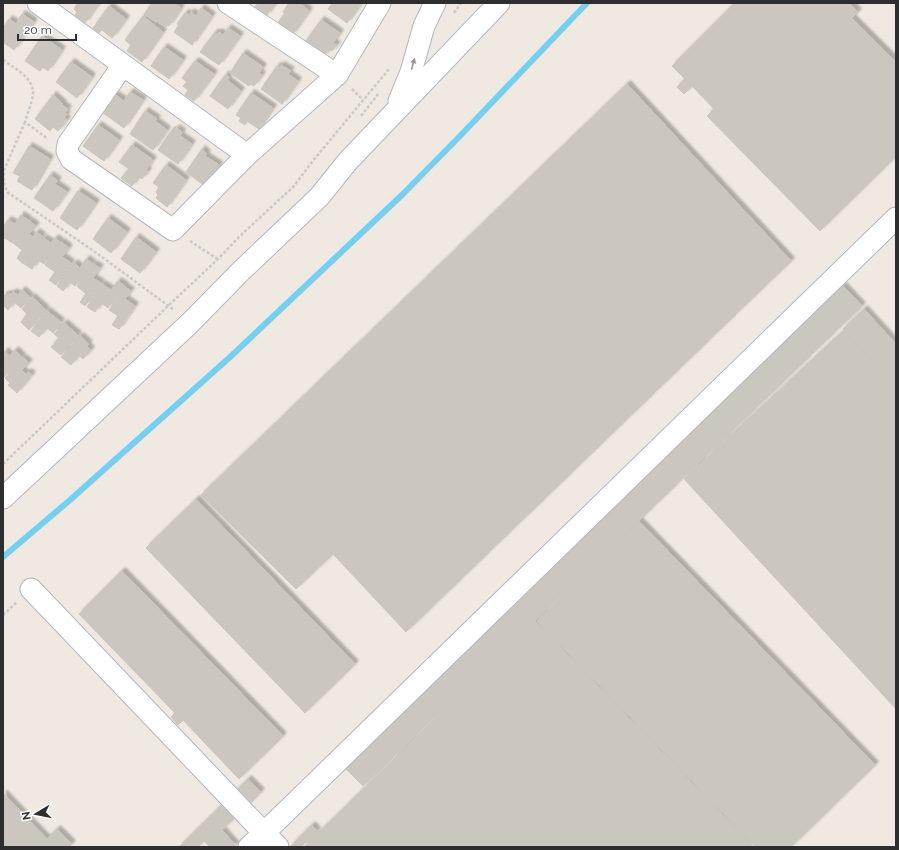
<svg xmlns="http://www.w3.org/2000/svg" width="899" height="850" font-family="Raleway,sans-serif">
<defs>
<filter id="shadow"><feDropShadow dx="3.5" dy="-3.5" stdDeviation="1" flood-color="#0004"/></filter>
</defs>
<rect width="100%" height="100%" fill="#efe9e1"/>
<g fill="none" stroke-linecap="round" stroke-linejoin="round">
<path stroke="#75cff0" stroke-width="6" d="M3,557L70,500L229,358L403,194L461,135L587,3"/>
</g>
<path fill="#cbc7bf" stroke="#cbc5ba" filter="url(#shadow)" d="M76,3H99L85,23L75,15L77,12L74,9L77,4Z
M152,3H174L181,8L169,26L167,25L166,27L157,21L156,22L144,14Z
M258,3H276L267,15L255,7Z
M289,3H299L306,8V9L309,11L292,35L277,24L285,13L283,12Z
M331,3H361L347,23L328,9L332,4Z
M735,3H839L842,5L844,3H849L858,12L852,18L896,62V156L820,231L707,116L714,109L692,86L684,94L677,87L685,79L672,66Z
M109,6L126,19L112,38L102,30L99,33L93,28Z
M201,8L212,16L192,45L174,32L179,25L177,24L185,13L189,15L191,12L196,16Z
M22,14L34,22L14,50L3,42V28L9,19L16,24Z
M143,16L163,32L142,62L127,51L131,45L125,40Z
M321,20L340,33L333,43L337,45L332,51L329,49L324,56L305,42Z
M228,28L240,36L219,65L200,52L215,32L217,34L219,32L223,35Z
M42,36L62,50L48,71L43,67L40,71L25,61Z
M164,47L183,60L169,79L151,66Z
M243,53L263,67L259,73L262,75L254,86L250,84L249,86L230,73Z
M195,61L214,74L194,101L185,95L188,90L183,86L187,82L182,78Z
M71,62L92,77L77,98L56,82Z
M281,65L291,71L288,74L298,81L282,104L261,89L277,66L280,67Z
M226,74L229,77L227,80L241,91L228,109L210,96Z
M627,84L791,261L406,632L333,554L296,589L201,495Z
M130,92L143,100L124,128L102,112L114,94L124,101Z
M251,93L273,108L259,129L247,121L245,125L239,121L241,118L236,115Z
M53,95L63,104L62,105L68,109L65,113L67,114L64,118L67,120L58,131L53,127L50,131L35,119Z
M145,111L157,119L155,121L167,130L153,150L130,134Z
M98,125L119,140L104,161L83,146Z
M176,128L182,132L180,136L192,144L178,164L158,150L172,130L174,132Z
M132,145L153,160L146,170L148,171L142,179L139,177L132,186L121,178L129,169L119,162Z
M29,146L50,159L32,190L17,181L20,176L13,173Z
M202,149L207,154L205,156L219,165L205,186L186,172Z
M166,165L186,180L167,207L156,198L158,195L156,192L159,187L153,183Z
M50,175L58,181L55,184L67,192L53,211L34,198Z
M78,191L96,203L77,230L60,218Z
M21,215L28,220L12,243L5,238L3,240V227L8,220L15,224Z
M108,218L127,232L111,253L93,239Z
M29,221L36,226L29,234L33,237L36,232L42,236L23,264L17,258L22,250L13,243Z
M136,237L156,252L140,273L121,259Z
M43,238L51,243L55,238L60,242L44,264L38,260L32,269L24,264Z
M61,242L69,248L62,257L71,263L56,285L49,280L55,272L45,265Z
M86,259L92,263L75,286L70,282L63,291L57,286L74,263L80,268Z
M93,264L100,268L93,278L101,283L85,306L80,302L86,294L77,286Z
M118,281L125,286L108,308L101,303L95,312L87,307L102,284L111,290Z
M843,286L862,306L363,786L343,766Z
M125,287L131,291L125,299L135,306L119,329L112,325L118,316L109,310Z
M22,290L30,297L21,308L14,302L8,310L3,305V296L4,295L12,294L13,292L18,295Z
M32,297L46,310L29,330L21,322L27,314L22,309Z
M864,309L896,344V387L843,329Z
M47,311L61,322L53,333L47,328L39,337L31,331Z
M64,323L78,335L61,355L51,347L59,338L54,334Z
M843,331L896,388V709L684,479Z
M80,336L89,344L87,346L91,350L83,359L79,355L71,365L61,357Z
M15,350L22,357L4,377L3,376V353L5,351L10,356Z
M23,358L29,363L22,370L26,374L28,372L32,375L17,393L8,385L10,383L5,378Z
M196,499L355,664L305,713L146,548Z
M639,521L875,765L791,847H756L537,621Z
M122,571L283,736L239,779L183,720L178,725L171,717L175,713L79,614Z
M535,621L754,847H304Z
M248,779L261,792L222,830L237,847H210L204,841L198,847H179Z
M3,793L47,839L57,829L72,844L69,847H3Z
M312,825L317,831L301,847H290Z"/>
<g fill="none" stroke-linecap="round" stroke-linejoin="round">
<g stroke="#b4b7c1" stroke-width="23">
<path id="minor" d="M38,3L247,155
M228,3L337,75
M123,65L68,144L67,151L71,159L173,230L247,155L337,75L380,3
M399,101L411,72L424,26L435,3
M3,498L190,323L240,272L319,197L348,161L499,3
M31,589L264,833L249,847
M278,847L264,833L896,218"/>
</g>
<path stroke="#c9c9c9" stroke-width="2.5" stroke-dasharray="3 2" stroke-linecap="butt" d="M454,13L461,3
M3,60C14,68 31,76 33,91C34,97 27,115 25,122L48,139
M352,89L363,100
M361,116L379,93
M25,122L4,170V183L7,192L91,249L174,310
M190,241L219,260
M3,464L168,306L218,259L240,236L294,186L312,162L389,69
M3,615L17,602"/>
<use href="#minor" stroke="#fff" stroke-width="21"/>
</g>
<defs><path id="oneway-solid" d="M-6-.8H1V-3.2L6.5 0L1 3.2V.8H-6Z"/></defs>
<use fill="#969696" href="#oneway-solid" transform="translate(413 64) rotate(-75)"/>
<rect width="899" height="850" fill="none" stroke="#2e2e2e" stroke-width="8"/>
<g transform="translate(36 814) rotate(260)" stroke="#ffffff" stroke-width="3" paint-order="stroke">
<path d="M0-3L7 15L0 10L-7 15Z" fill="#2e2e2e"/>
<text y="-6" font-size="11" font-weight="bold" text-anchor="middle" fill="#2e2e2e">N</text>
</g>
<path d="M18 34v6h58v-6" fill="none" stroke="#2e2e2e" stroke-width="2"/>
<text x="24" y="34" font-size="12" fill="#2e2e2e" stroke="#ffffff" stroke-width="3" paint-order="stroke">20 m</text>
</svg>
